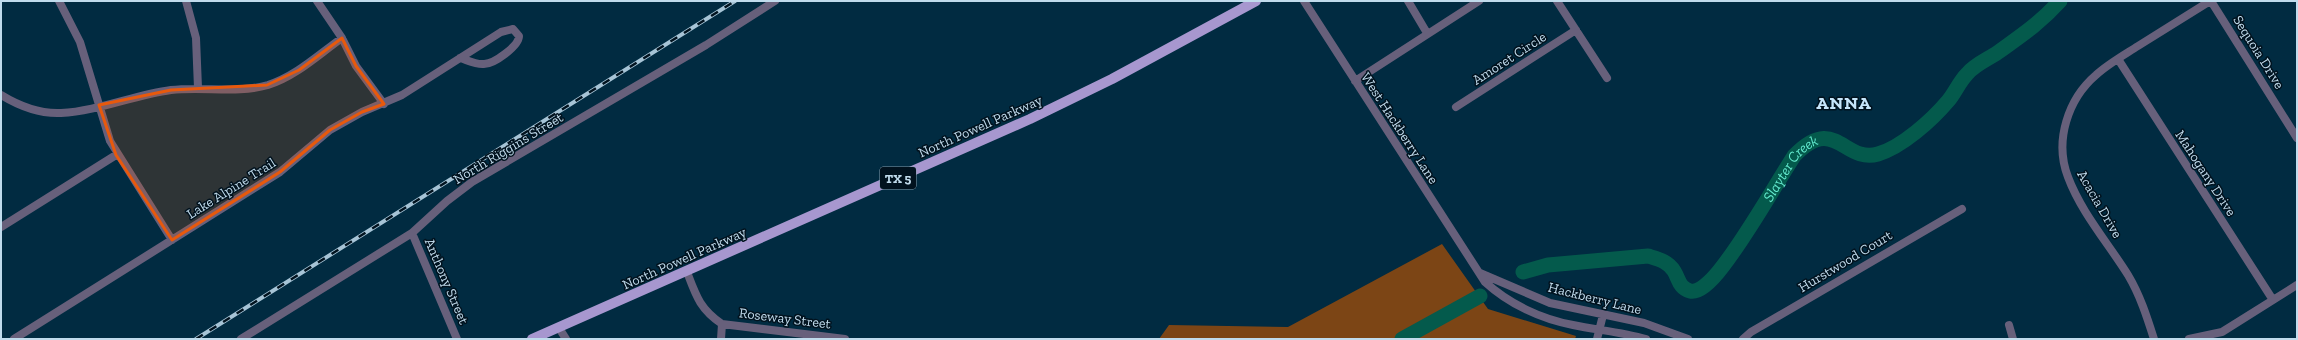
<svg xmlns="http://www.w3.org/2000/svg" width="2298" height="340" font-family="'Zilla Slab',serif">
<rect width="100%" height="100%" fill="#012b41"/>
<path fill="#7c4515" d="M1442,244L1488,309L1576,336L1575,339H1159L1169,325L1288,327Z"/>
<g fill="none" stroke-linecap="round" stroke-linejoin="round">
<g stroke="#045a4c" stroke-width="15">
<path id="s1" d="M1523,272L1548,265L1648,256C1658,259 1668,261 1674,271C1679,279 1679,288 1690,291C1701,294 1717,274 1723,266C1749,232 1771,192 1794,156C1835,113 1844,164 1878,154C1902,147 1932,120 1948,101C1955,93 1959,82 1967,74C1974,65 1988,59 1997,53C2022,35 2039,24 2060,1"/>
<path d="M1402,339L1480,296"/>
</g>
<path stroke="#67607b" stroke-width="8" d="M59,1L80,42L110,141L172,240
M186,1L196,38L198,88
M317,1L342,38L356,66L384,104
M1304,1L1485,282C1509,304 1541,319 1573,325C1597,330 1622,332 1646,339
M1408,1L1427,33
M1557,1L1607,78
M2211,1L2297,138
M2118,59L2273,300
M1355,81L1479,1
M1,95C19,106 40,114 61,113C98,111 134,95 171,90C203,86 237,94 268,85C296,76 318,55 342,38
M1456,107L1576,30
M1,227L116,155
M412,233L457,339
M687,272C696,296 700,309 722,324L721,339
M1480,273L1550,303L1644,323L1688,339
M722,324L845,339
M2009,325L2013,339
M559,328L566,339
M14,339L280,172L330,130L362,112L402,95L501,32L513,29L519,36C519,46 494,64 484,64C476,65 467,60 460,58
M241,339L412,233L447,201L472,182L706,45L775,1
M1597,339L1603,315
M1743,339L1751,332L1962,209
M2154,339C2147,317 2140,295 2128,275C2108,243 2081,212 2068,177C2054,141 2068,99 2096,75C2108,64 2124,55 2138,46C2162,31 2186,16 2210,1
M2189,339L2222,332L2297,285"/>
<path stroke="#a797cf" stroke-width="10" d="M532,339L1030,119L1112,79L1256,1"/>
<g stroke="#a7c4d6" stroke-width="4">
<path id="rail" d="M196,339L735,1"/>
</g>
<use href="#rail" stroke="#01121e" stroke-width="2.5" stroke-dasharray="8" stroke-linecap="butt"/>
</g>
<path fill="#e8590c" fill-opacity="0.2" stroke="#e8590c" stroke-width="3" stroke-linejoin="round" d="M342,38L356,66L384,104L362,112L330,130L280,172L172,240L116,155L99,105L171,90L267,85L299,70Z"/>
<g text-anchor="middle" stroke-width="3" stroke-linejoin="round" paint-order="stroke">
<rect fill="#01121e" stroke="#879fae" stroke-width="1" x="880" y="167" width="36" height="22" rx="3"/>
<g font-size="13" font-weight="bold" fill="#c0dbec">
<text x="898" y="183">TX 5</text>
</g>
<g font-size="14" fill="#c0dbec" stroke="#01121e">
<text transform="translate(2259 52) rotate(58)" y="5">Sequoia Drive</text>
<text transform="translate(1509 58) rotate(-33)" y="5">Amoret Circle</text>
<text transform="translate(980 126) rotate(-24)" y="5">North Powell Parkway</text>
<text transform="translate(1400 128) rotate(57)" y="5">West Hackberry Lane</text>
<text transform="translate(508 148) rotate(-31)" y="5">North Riggins Street</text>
<text transform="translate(2206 173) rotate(57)" y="5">Mahogany Drive</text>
<text transform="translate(231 188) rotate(-32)" y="5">Lake Alpine Trail</text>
<text transform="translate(2100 204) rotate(60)" y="5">Acacia Drive</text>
<text transform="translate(684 258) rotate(-24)" y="5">North Powell Parkway</text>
<text transform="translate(1845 261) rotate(-31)" y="5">Hurstwood Court</text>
<text transform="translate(447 281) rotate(67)" y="5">Anthony Street</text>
<text transform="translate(1595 298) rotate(14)" y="5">Hackberry Lane</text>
<text transform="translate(785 318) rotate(7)" y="5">Roseway Street</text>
</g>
<g font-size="15" font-style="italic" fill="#64ebcf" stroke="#01121e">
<text dy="5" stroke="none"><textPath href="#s1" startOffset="346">Slayter Creek</textPath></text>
</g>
<g font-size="18" font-weight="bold" letter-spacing="1" fill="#c5e5fa" stroke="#01121e">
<text x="1844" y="109">ANNA</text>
</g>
</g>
<rect width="2298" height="340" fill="none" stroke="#c0dbec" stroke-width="4"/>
</svg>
